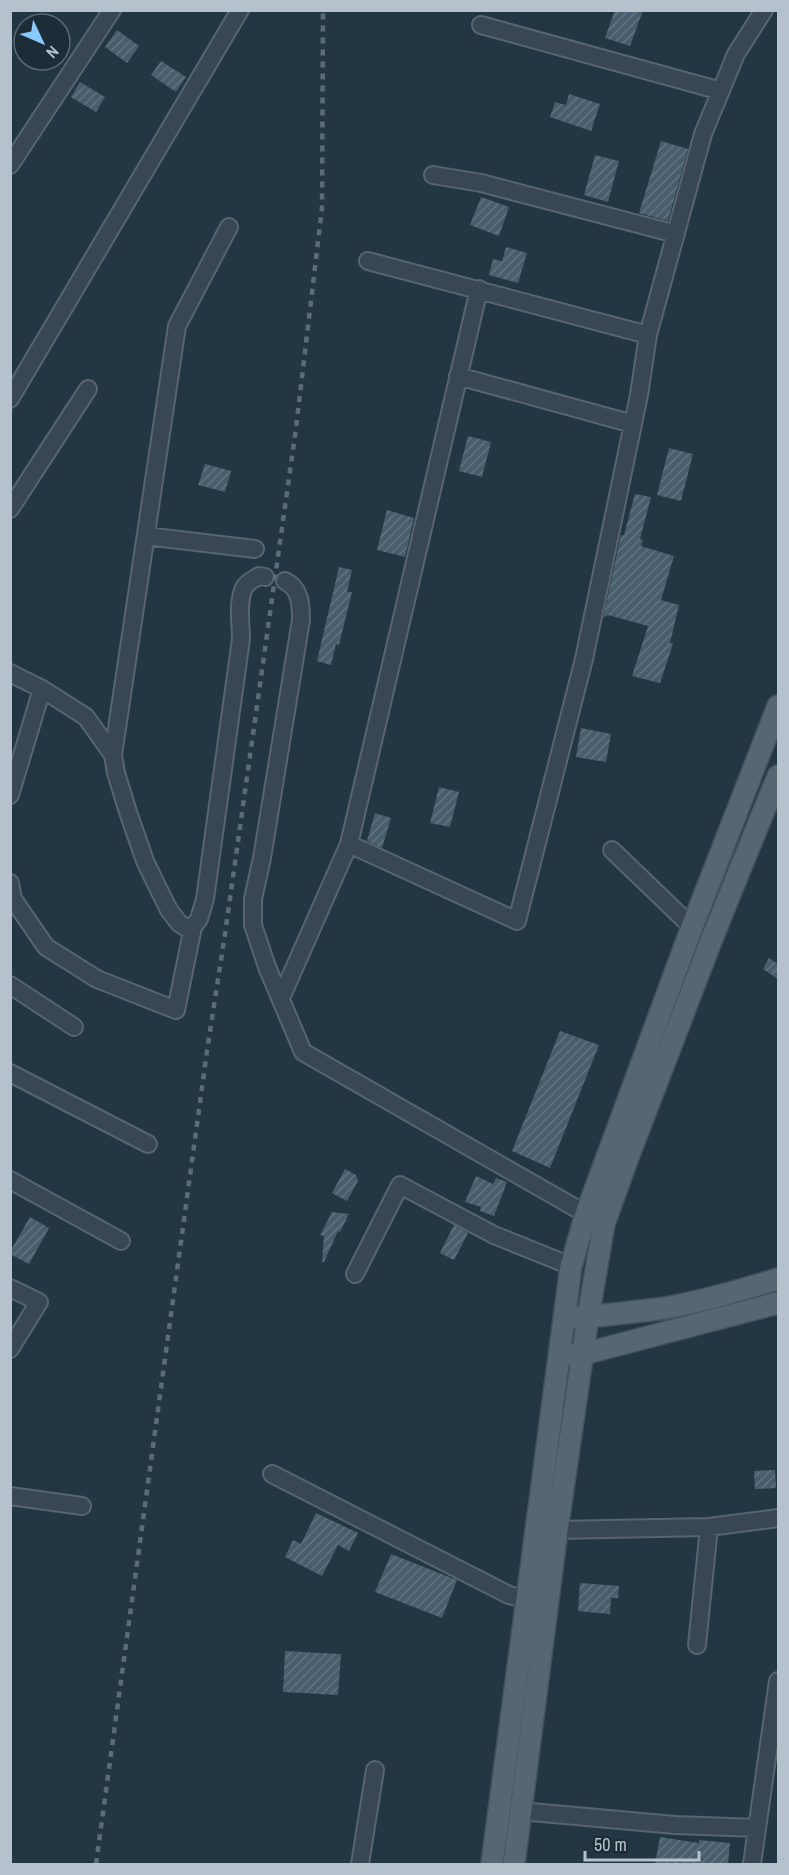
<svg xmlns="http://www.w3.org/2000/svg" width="789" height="1875" font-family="'Archivo Narrow',sans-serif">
<defs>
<pattern id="building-hatch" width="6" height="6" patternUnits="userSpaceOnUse" patternTransform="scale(1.5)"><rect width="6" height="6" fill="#495e6c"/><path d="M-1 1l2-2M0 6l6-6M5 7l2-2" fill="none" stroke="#617380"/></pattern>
</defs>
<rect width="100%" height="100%" fill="#233643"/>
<path fill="url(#building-hatch)" d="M615,10H643L630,46L605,38Z
M117,30L139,46L127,63L105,47Z
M161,61L186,77L176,92L151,75Z
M80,82L105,97L96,112L71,97Z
M569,94L600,104L591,131L550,117L555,102L566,105Z
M661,141L688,149L668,221L639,213Z
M595,155L619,161L608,202L584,195Z
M481,197L509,207L499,236L470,225Z
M506,247L527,253L518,283L489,275L493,259L502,261Z
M468,436L491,442L482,477L459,471Z
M669,448L693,454L681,501L657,495Z
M205,464L231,471L225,492L198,485Z
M635,494L651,497L640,539L643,540L641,546L674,556L661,600L679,605L670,643L673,644L660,683L632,676L648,626L608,615L603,618L621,535H624Z
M387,510L414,518L405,557L377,550Z
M339,567L352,570L347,592H352L339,645L336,644L331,665L317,661Z
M581,728L611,734L606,762L576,757Z
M439,787L459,792L450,827L430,823Z
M375,813L391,818L382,848L367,841Z
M769,958L778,964V979L763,969Z
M560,1031L599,1045L550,1168L512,1151Z
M345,1169L356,1175L358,1181L347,1201L332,1193Z
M476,1176L493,1184L496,1178L507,1182L494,1216L480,1211L481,1207L465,1202Z
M332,1212L349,1214L340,1232L338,1231L324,1262H322L324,1236L320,1235Z
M30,1217L49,1228L29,1264L10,1254V1252Z
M454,1225L468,1233L454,1260L440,1253Z
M775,1470L776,1488L755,1489L754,1471Z
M316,1513L358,1533L349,1551L338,1545L322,1576L285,1557L293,1540L301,1544Z
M391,1554L457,1580L442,1618L375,1592Z
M580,1583L619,1586L618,1598H611L610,1614L578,1611Z
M285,1651L341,1654L338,1695L283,1692Z
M660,1837L699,1843V1840L730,1843L728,1864H655Z"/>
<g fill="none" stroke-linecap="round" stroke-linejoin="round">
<g stroke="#566570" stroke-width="20">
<path id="minor" d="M481,25L721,91
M10,165L112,10
M433,175L481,183L676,234
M368,261L648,335
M458,376L633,424
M10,399L240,10
M10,509L88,389
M146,536L255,549
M285,581C300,588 301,604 301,620L262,858L253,899V925L267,967L303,1052L586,1214
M10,673L42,689L86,717L113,755L116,773L128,812L145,861L159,890L169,910L179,923L185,927H193L199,919L205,899L241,639C241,624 237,602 244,588C247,582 254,579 259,576L265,577
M113,755L177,326L229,227
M10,795L42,689
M349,844L479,289
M612,850L692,927
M10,883L13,899L46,947L97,979L176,1010L193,927
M10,985L74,1027
M281,998L349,844L517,921L584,659L639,395L648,335L703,134L736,54L764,10
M10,1073L148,1144
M10,1180L121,1241
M355,1274L400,1185L494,1235L571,1266
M10,1288L39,1302L10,1349
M272,1474L509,1595L528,1600
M10,1496L82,1506
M557,1530L709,1527L778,1518
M697,1645L709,1527
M520,1811L675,1825L757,1828
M360,1864L375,1770
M752,1864L778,1681"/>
</g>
<g stroke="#42515c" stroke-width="24">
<path id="major" d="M576,1318C606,1315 636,1312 665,1308C704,1301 741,1290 778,1279
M573,1355L583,1354L778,1303
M492,1864L571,1266L586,1214L692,927L778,706
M514,1864L557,1530L588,1317L604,1224L627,1160L713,936L778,776"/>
</g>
<use href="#minor" stroke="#384753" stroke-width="16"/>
<use href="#major" stroke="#566773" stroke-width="21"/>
<path stroke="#5a6c7a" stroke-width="4.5" stroke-dasharray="6 6" stroke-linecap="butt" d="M96,1864L207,1051L225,934L296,428L322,208L323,10"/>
</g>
<rect width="789" height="1875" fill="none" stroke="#b5c2cd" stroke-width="24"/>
<g transform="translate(42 42) rotate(134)"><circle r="28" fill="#1d2d38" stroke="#5a6974" stroke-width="1.5"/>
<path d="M0-4.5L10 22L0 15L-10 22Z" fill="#88c9ff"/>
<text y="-9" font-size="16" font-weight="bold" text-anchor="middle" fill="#b5c2cd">N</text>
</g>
<path d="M585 1851v9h114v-9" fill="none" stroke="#b5c2cd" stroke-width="3"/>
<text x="594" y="1851" font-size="18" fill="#b5c2cd" stroke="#1d2d38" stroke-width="4.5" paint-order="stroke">50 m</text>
</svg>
